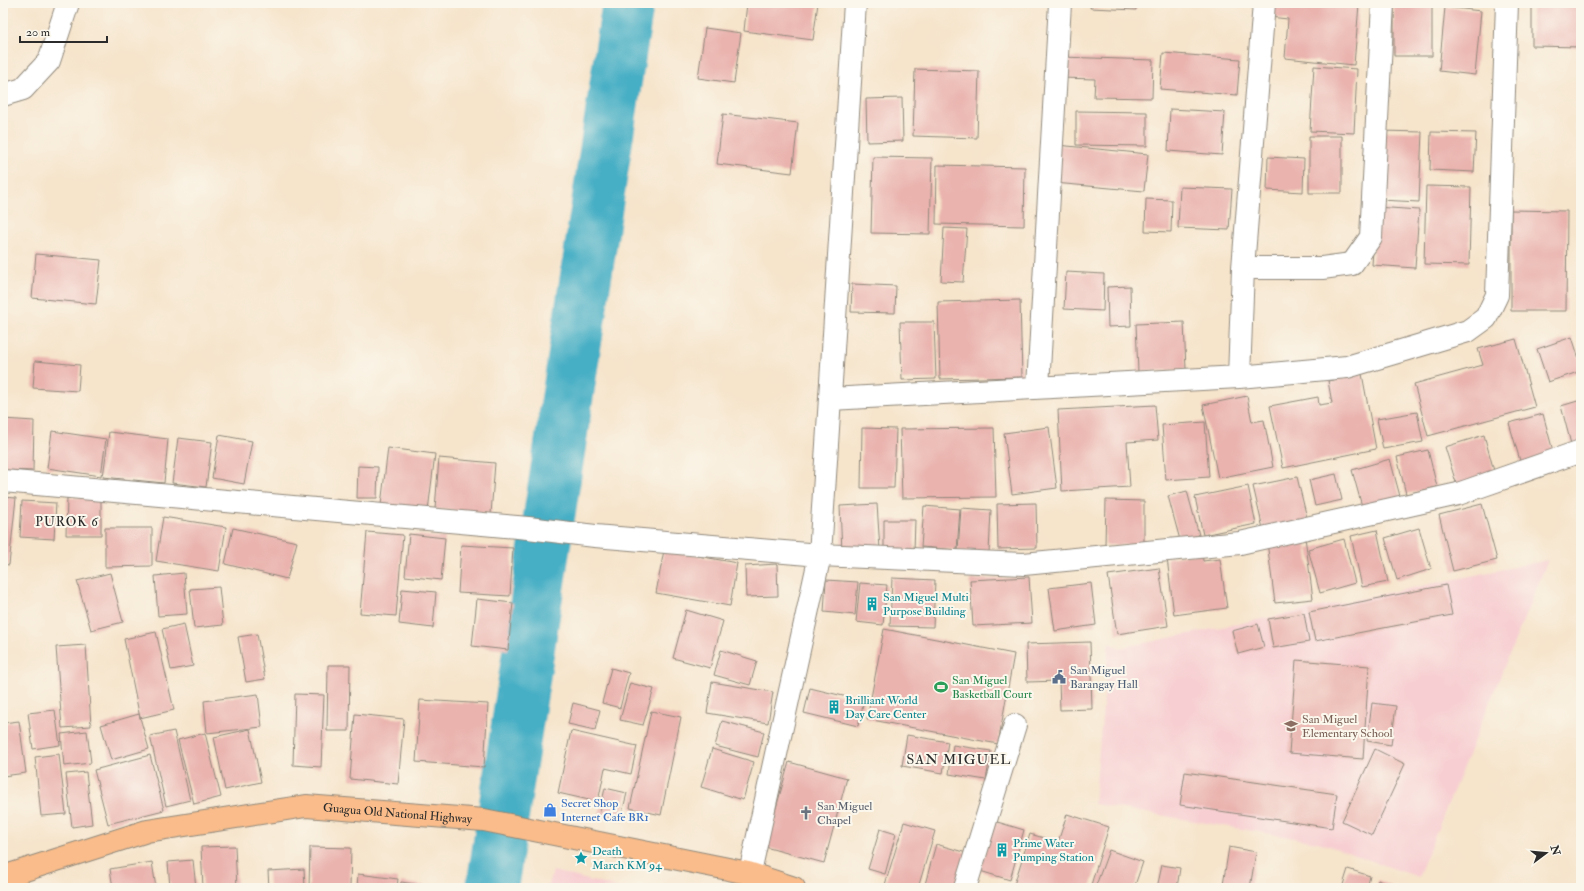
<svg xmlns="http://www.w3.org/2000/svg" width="1584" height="891" font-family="'IM FELL Double Pica',serif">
<rect width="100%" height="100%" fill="#fbf7ec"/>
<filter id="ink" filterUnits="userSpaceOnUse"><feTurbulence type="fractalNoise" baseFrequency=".025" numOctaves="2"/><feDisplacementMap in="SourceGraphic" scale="8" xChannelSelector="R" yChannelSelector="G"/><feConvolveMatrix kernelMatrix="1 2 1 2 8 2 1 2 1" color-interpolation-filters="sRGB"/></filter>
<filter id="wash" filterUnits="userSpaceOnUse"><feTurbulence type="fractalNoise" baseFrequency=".012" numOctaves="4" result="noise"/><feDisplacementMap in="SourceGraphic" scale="16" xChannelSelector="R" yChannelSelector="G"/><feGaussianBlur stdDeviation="0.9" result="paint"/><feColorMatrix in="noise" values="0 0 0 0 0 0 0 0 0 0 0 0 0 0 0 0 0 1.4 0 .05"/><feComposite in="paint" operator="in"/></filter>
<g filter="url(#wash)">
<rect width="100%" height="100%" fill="#f6e4cb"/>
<path fill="#f7cfd2" d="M1548,560L1418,877L1318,842L1094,804L1109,643L1120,648Z
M553,871L619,888H548Z"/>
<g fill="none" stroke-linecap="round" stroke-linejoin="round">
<path stroke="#46afc5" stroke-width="52" d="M492,888L628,3"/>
</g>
<g id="blocks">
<path fill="#eab3ae" d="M747,3H818L813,40L744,31Z
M1091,3H1136V10L1090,8Z
M1270,3H1345L1359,4L1354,65L1285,58L1288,19L1269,17Z
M1394,3H1432V56H1394Z
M1532,3H1581V47L1532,46Z
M1445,7L1481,11L1475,75L1439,71Z
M705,28L741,33L734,83L698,78Z
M1163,53L1240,59L1237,95L1160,89Z
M1061,57L1153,60L1152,98L1094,97L1095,79L1061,78Z
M1314,66L1357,69L1354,133L1310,131Z
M915,69L979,71L977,138L913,136Z
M902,98L903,141L867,142L866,99Z
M1170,109L1225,112L1222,155L1168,151Z
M1076,111L1147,112V146L1076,145Z
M723,114L798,123L792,173L717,164Z
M1382,131L1422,132L1419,202L1380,200Z
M1431,132L1476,133L1474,172L1430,170Z
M1309,136H1342V193H1309Z
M1057,145L1148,154L1144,191L1054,183Z
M873,157L932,158L930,234L871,233Z
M1268,157L1304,159L1303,192L1267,190Z
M937,165L1025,167L1024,226L936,224Z
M1426,186L1471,187L1469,265L1424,264Z
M1180,187L1232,189L1229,230L1178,228Z
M1146,199L1172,200L1171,232L1145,231Z
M1376,207L1419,210L1415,268L1372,265Z
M1511,210L1567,211L1566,311H1511Z
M944,228L967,229L963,282L941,281Z
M36,254L101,260L96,304L32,298Z
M1066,272L1104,274L1103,311L1064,309Z
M852,284L896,286L895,313L851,312Z
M1130,286L1131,326L1108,327L1107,287Z
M1020,300L1022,377L940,379L938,302Z
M900,322H934L936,379L902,380Z
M1184,322L1186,369L1138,372L1136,324Z
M1572,337L1581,365V371L1548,382L1537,349Z
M1516,339L1535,407L1428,436L1414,384L1483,365L1478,349Z
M35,361L80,365L78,391L33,388Z
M1362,374L1376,449L1283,468L1270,406L1318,397L1319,405L1332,403L1328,381Z
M1247,396L1252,422L1264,420L1273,467L1218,478L1203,405Z
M1581,400V441L1571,444L1561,406Z
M1155,405L1158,440L1127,442L1130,487L1062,491L1058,410Z
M1417,412L1423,442L1383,449L1377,419Z
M1543,414L1554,455L1521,464L1509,423Z
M3,419L34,421L33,471L3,470Z
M1205,422L1209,477L1166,480L1162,425Z
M1049,427L1057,488L1012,494L1004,433Z
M862,428L896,429L894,488H861Z
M994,428L996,497L902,498L900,429Z
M52,431L106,439L101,476L47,468Z
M109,432L168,439L164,483L103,477Z
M219,435L252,441L244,484L212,478Z
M1484,435L1496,478L1458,489L1445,447Z
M178,438L212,442L206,487L172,483Z
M388,448L435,454L428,511L381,505Z
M1428,450L1437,487L1406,494L1397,457Z
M439,458L495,463L491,514L435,509Z
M1390,459L1401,500L1363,510L1352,470Z
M358,466L378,467L377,498H357Z
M1336,474L1342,500L1315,506L1309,480Z
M1297,477L1308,522L1264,533L1253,486Z
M1248,486L1256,524L1203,535L1195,497Z
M1187,491L1199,535L1180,540L1168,496Z
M3,497L16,498L9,565L3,564Z
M67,498H101V535H66Z
M1106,500L1144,501V545H1105Z
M22,501L56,503L54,539L20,537Z
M1036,503L1037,548L998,549L997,504Z
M877,504L880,550L842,552L840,506Z
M1482,504L1497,560L1453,571L1439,515Z
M924,506L960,509L957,550L921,547Z
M961,508L991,510L989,553L958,551Z
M163,517L226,527L219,571L156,561Z
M884,520H915L914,551L884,550Z
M105,528H152V566L105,567Z
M233,528L297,542L287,579L225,564Z
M1419,528L1431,569L1397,580L1385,538Z
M1377,530L1388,582L1362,587L1351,536Z
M367,532L403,535L396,616L360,613Z
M409,534L445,538L441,580L405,576Z
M1305,537L1313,599L1275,603L1267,542Z
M1344,539L1355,583L1320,593L1308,549Z
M461,545L513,548L510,596L458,593Z
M664,550L737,563L730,606L656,593Z
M1202,553L1203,561L1220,559L1227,608L1174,615L1167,558Z
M777,564L778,596L746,597L745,566Z
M1159,568L1168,626L1117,634L1108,575Z
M110,573L123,622L91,630L77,581Z
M184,573L187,614L158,616L155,576Z
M1029,577L1032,623L973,626L970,580Z
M892,578L935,580L933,627L890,626Z
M826,580L858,582L855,615L824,612Z
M860,583L887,585L883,625L856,622Z
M1091,583L1096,625L1055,631L1049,588Z
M1446,585L1452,615L1315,641L1309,612Z
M219,587L223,625L194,628L190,589Z
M402,589L436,592L433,628L399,624Z
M477,599L513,603L508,650L472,646Z
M686,610L723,621L710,668L673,658Z
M1304,613L1309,642L1273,648L1268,619Z
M184,624L193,666L171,670L162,629Z
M1258,624L1264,647L1238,654L1232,631Z
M884,629L1014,654L998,744L867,719Z
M156,632L174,710L140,718L124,639Z
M257,634L265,679L246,682L238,637Z
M1090,642L1092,709L1060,710L1059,681L1027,682L1026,644Z
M86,645L91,726L62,728L56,647Z
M721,650L757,661L750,685L714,675Z
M1296,660L1369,666L1363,759L1289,753Z
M328,665H350L349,731H327Z
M611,668L629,673L620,708L602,703Z
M712,682L773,692L768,723L707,713Z
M630,683L654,689L643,725L620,720Z
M810,688L864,701L858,726L804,713Z
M258,694L262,727L207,733L204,701Z
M295,694L324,695L321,767L293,765Z
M420,700L488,704L484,767L416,762Z
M573,703L600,710L595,730L568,724Z
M1372,703L1396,706L1391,745L1367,741Z
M55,710L60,745L33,749L28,713Z
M651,711L681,717L661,815L630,808Z
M139,714L149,749L111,760L101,725Z
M355,714L404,719L398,784L350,779Z
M19,721L26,773L3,776V723Z
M722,721L764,732L758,757L715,746Z
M250,729L261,782L225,790L214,737Z
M87,731L91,763L64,766L61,734Z
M174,731L190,800L166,806L150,736Z
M571,731L637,746L631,774L605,768L598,802L558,793Z
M205,733L221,797L194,804L178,740Z
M907,735L948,742L943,773L902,766Z
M953,745L991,751L986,780L949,774Z
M712,749L754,762L743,800L701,787Z
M1375,749L1405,764L1372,835L1342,821Z
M59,754L66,814L41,816L35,757Z
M150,755L164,810L108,824L94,770Z
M789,762L847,778L824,863L765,847Z
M86,772L92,824L72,827L66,774Z
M1185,772L1337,794L1332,828L1180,805Z
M605,788L627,793L620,821L599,816Z
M1067,814L1109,827L1090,888H1013L1030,834L1058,842Z
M994,821L1024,830L1010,880L980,871Z
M904,822L935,831L918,888H884Z
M880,829L896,834L885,874L868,869Z
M936,844L970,854L961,888H924Z
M235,846L237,888H203L201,847Z
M310,847L351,848L350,888H309Z
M1229,847L1256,852L1250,888H1237L1223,885Z
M1109,850L1143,862L1134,888H1095Z
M193,860L196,888H170L168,862Z
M152,862L156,888H113L110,869Z
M1162,865L1180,868L1177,888H1157Z
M304,869L305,888H269L268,871Z
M1348,869L1370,876L1367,888H1342Z
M358,874L398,879L397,888H357Z
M1378,880L1395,888H1374Z
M401,882L434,887V888H400Z"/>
</g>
</g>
<g filter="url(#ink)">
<use href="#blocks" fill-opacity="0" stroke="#90887b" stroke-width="1"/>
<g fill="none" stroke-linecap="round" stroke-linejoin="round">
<g stroke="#90887b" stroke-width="24">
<path id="minor" d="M3,95L23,89L49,61L68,3
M1243,268H1322L1352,264L1371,237L1383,3
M1239,377L1243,268L1264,3
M1038,387L1060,3
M830,399L1239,377L1347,367L1468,331L1486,318L1497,295L1507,3
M3,481L528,528L595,536L820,555L1024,564L1240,543L1458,494L1581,451
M748,873L752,863L820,555L855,3
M965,888L1015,725"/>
</g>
<g stroke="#90887b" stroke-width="24">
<g id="major">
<path id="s1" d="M3,877L147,831L306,806L484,820L748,873L794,888"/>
</g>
</g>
<use href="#minor" stroke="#fff" stroke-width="22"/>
<use href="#major" stroke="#f9bc8a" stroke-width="22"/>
</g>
</g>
<defs>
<g id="building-bare" transform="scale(1.08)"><path d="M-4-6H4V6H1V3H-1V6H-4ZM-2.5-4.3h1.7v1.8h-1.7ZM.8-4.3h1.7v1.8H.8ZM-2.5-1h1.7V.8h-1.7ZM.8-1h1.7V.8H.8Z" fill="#0f9aa8" stroke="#fbf7ec" stroke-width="2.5" paint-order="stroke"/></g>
<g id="civic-bare" transform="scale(1.08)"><path d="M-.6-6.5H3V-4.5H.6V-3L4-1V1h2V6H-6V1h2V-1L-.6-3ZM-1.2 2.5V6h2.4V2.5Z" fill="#5c6f8a" stroke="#fbf7ec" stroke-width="2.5" paint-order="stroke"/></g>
<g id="stadium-bare" transform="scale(1.08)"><path d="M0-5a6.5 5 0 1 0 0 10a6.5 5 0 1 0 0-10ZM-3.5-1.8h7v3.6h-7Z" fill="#2e9e5b" stroke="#fbf7ec" stroke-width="2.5" paint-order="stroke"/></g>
<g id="school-bare" transform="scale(1.08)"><path d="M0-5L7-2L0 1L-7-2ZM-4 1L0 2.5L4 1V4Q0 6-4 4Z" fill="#8d6e63" stroke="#fbf7ec" stroke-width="2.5" paint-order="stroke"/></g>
<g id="shop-bare" transform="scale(1.08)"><path d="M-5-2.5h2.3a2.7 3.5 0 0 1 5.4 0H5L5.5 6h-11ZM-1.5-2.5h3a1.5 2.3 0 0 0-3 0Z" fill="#3f7fe0" stroke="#fbf7ec" stroke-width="2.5" paint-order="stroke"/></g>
<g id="church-bare" transform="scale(1.08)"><path d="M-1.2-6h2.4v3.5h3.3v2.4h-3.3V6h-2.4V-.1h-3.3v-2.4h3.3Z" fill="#6b7280" stroke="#fbf7ec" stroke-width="2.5" paint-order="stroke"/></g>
<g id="sight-bare" transform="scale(1.08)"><path d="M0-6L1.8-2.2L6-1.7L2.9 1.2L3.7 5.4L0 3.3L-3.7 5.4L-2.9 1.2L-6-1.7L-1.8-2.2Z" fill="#0f9aa8" stroke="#fbf7ec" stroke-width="2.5" paint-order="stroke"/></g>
</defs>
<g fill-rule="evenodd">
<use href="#building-bare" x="872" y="604"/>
<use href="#civic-bare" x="1059" y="677"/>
<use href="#stadium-bare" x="941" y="687"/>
<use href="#building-bare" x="834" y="707"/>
<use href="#school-bare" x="1291" y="726"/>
<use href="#shop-bare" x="550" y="810"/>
<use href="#church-bare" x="806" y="813"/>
<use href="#building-bare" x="1002" y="850"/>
<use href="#sight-bare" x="581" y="858"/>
</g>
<g text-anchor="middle" stroke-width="4" stroke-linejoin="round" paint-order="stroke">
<g font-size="12" fill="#0d838f" stroke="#fbf7ec" text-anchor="start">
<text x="883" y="601">San Miguel Multi<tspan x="883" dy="14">Purpose Building</tspan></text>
<text x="845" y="704">Brilliant World<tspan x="845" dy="14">Day Care Center</tspan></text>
<text x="1013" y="847">Prime Water<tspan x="1013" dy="14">Pumping Station</tspan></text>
<text x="592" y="855">Death<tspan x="592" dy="14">March KM 94</tspan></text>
</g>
<g font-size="12" fill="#4e5e75" stroke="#fbf7ec" text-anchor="start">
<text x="1070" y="674">San Miguel<tspan x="1070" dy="14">Barangay Hall</tspan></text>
</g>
<g font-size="12" fill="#27864d" stroke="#fbf7ec" text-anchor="start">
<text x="952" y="684">San Miguel<tspan x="952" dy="14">Basketball Court</tspan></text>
</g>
<g font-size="12" fill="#785e54" stroke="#fbf7ec" text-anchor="start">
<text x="1302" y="723">San Miguel<tspan x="1302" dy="14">Elementary School</tspan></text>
</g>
<g font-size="12" fill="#366cbe" stroke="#fbf7ec" text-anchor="start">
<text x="561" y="807">Secret Shop<tspan x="561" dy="14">Internet Cafe BR1</tspan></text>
</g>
<g font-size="12" fill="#5b616d" stroke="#fbf7ec" text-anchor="start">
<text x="817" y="810">San Miguel<tspan x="817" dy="14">Chapel</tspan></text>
</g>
<g font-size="12" fill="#2b2b2b" stroke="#fbf7ec">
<text dy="4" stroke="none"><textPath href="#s1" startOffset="404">Guagua Old National Highway</textPath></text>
</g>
<g font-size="13" letter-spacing="1" fill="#2b2b2b" stroke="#fbf7ec">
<text x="67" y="526">PUROK 6</text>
</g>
<g font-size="14" letter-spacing="1" fill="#2b2b2b" stroke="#fbf7ec">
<text x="959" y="764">SAN MIGUEL</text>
</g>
</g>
<rect width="1584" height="891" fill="none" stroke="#fbf7ec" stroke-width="16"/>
<g transform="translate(1546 853) rotate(74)" stroke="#fbf7ec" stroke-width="3" paint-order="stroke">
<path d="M0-3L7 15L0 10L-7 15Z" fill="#2b2b2b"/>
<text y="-6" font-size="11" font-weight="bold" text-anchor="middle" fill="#2b2b2b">N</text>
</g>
<path d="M20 36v6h87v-6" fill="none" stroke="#2b2b2b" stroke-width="2"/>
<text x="26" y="36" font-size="12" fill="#2b2b2b" stroke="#fbf7ec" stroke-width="3" paint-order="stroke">20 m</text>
</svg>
